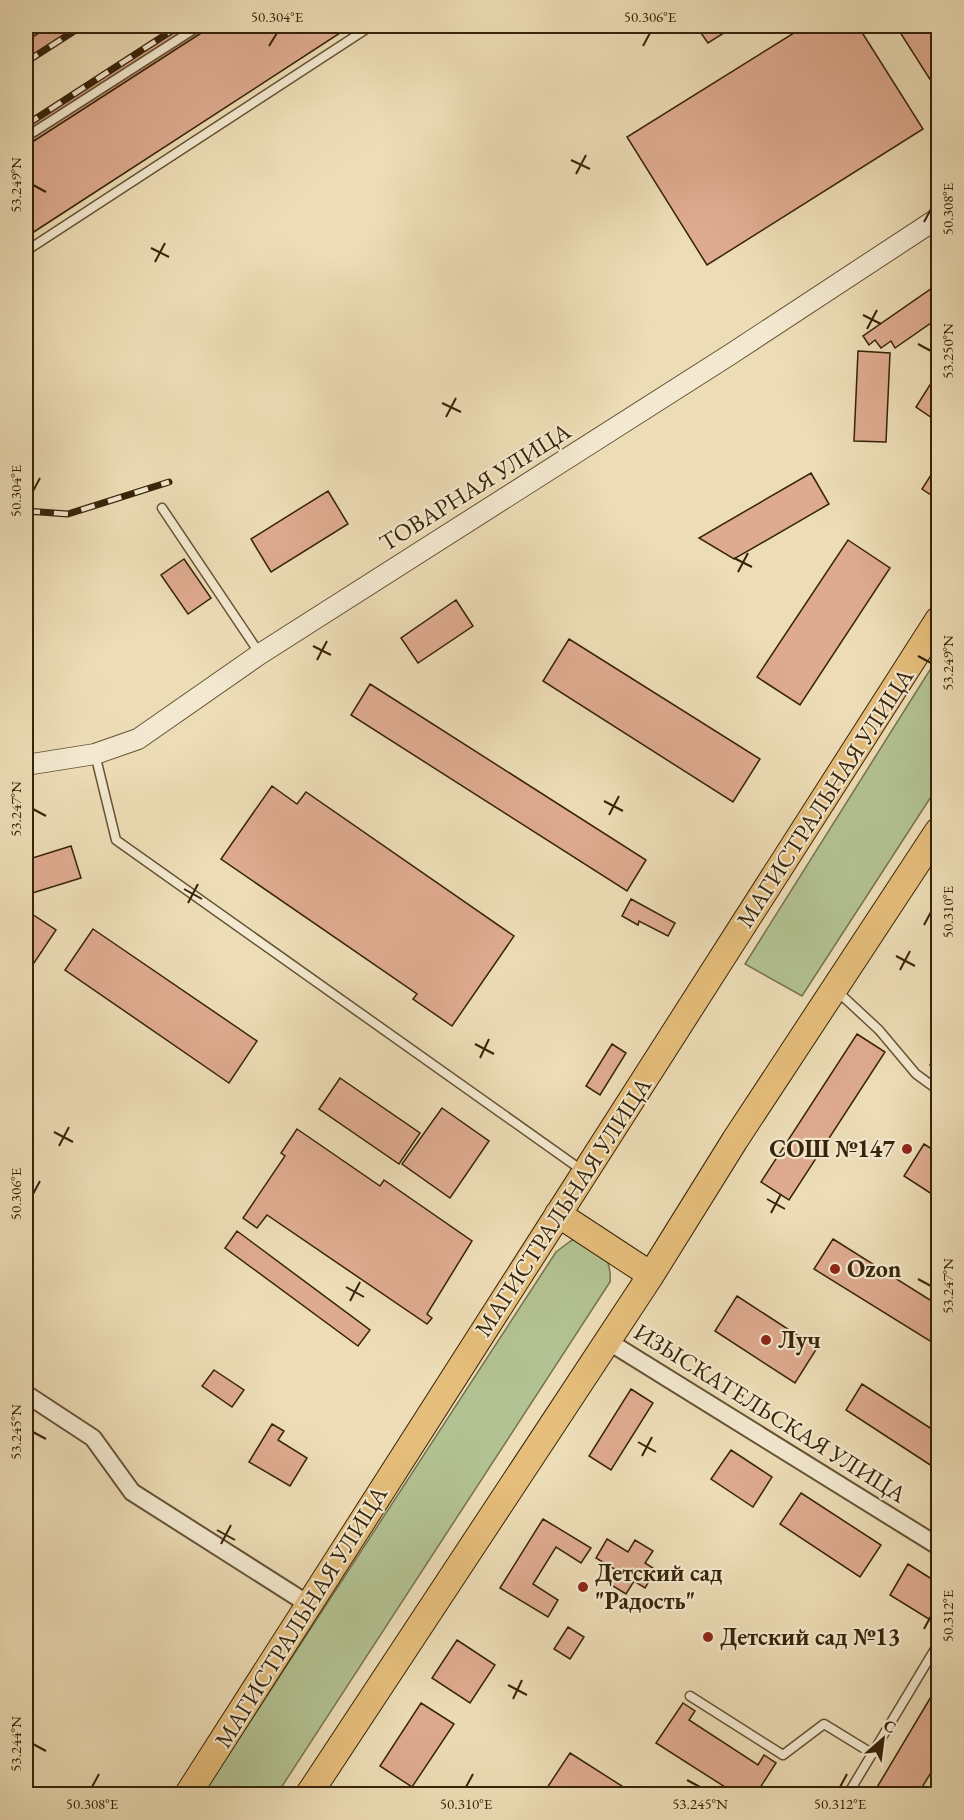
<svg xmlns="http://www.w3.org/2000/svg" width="964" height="1820" font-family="'EB Garamond',serif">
<rect width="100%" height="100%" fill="#edddb6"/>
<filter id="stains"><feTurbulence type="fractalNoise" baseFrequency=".00333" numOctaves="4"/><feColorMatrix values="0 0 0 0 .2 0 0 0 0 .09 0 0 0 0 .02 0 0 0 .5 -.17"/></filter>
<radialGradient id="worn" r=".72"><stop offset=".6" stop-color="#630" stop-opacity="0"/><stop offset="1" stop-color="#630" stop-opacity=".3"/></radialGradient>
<path fill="#b3c292" stroke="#75724d" stroke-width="1.5" d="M938,657V786L802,996L745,964Z
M572,1240C598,1242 612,1256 610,1282L277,1794H203L556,1252Z"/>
<path fill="#dfab90" stroke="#372308" stroke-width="1.5" d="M26,26H50L26,41Z
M50,26H85L26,64V41Z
M177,26H212L26,146V124Z
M212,26H335L340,33L26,237V146Z
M696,26H735L708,43Z
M805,26H858L923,129L707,265L627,137Z
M896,26H932L938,36V92Z
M938,284V318L895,348L891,341L881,348L875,340L869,345L863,336Z
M858,351L890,353L886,442L854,441Z
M938,372V422L916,407Z
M938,464V491L934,497L922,489Z
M811,473L829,504L734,559L699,538Z
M328,491L348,524L271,572L251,539Z
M848,540L890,568L800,705L757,677Z
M184,559L211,598L188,614L161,575Z
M456,600L473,626L418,663L401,638Z
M569,639L760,759L733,802L543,681Z
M370,684L646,860L627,891L351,715Z
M272,786L297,804L306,792L514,936L452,1026L413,999L417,994L221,859Z
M71,846L81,878L26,895V860Z
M631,899L675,923L668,936L639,921L638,925L622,916Z
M26,910L56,930L32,966L26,961Z
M93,929L257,1041L229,1083L65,970Z
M857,1034L885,1052L789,1200L761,1182Z
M612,1044L626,1053L600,1095L586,1086Z
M938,1051V1070L930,1065Z
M340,1078L420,1133L399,1164L319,1109Z
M442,1108L489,1141L450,1198L402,1164Z
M297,1129L380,1186L384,1180L472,1241L427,1314L432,1318L427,1324L267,1215L257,1228L243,1218L285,1156L281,1153Z
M924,1144L938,1153V1198L904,1176Z
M237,1231L370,1330L358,1346L225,1248Z
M833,1239L938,1305V1328L930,1341L814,1269Z
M737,1296L817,1348L795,1383L715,1331Z
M938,1328V1346L930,1341Z
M214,1370L244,1390L232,1407L202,1386Z
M862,1384L938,1433V1470L846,1410Z
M631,1389L653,1403L611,1470L589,1456Z
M272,1424L284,1431L278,1440L307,1458L290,1486L249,1462Z
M731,1450L772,1477L753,1507L711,1479Z
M801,1493L881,1545L860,1577L780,1524Z
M543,1519L591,1548L581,1563L556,1547L533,1584L558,1600L548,1617L500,1588Z
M607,1539L628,1552L635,1540L653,1551L645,1563L656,1570L645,1588L634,1581L626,1594L608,1583L616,1570L596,1558Z
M908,1564L938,1583V1610L932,1621L890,1595Z
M568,1627L584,1637L570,1659L554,1649Z
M457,1640L495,1665L470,1703L432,1678Z
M938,1685V1761L918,1794H885L876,1789Z
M421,1703L454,1724L412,1787L380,1766Z
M683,1703L695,1711L689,1720L758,1765L764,1755L776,1763L756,1794H736L656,1743Z
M570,1753L625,1788L621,1794H543Z"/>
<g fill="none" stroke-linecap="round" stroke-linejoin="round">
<g stroke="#645234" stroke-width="11">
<path id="service" d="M26,137L199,26
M26,251L371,26
M162,508L260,654
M95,754L116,840L583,1171
M837,991L879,1030L916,1074L938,1090
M690,1696L783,1755L824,1724L873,1754
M848,1794L938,1644"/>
</g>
<g stroke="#645234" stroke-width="20">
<path id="minor" d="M606,1340L938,1546
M26,1394L93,1438L132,1492L308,1604"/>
</g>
<g stroke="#645234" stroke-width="22">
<path id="tertiary" d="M26,765L95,754L138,739L260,654L731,354L938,218"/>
</g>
<g stroke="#372308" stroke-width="28">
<path id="primary" d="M558,1214L651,1275
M188,1794L938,620
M309,1794L651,1275L735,1140L938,831"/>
</g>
<use href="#service" stroke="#f3e9d0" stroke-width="8"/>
<use href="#minor" stroke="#f3e9d0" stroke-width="16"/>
<use href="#tertiary" stroke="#f3e9d0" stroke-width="20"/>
<use href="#primary" stroke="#e6be7b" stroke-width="26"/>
<g stroke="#372308" stroke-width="7">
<path id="rail" d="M26,62L82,26
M26,125L179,26
M26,511L68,514L169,482"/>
</g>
<use href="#rail" stroke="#f3e9d0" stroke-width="4.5" stroke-dasharray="14" stroke-linecap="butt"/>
</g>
<path fill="none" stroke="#372308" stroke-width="2" d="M269,46L277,33M643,46L650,33M571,160L590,169M576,174L586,155M33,185L46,192M924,222L931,209M151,248L169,257M155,262L165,243M863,315L881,324M867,329L877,310M918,344L931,351M442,403L461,412M446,417L456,398M33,491L40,478M734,558L752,567M738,572L748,553M313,646L331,655M918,656L931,663M317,660L327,641M604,801L623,811M33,809L46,816M609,815L619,796M184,889L202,899M188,903L198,884M924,925L931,912M896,956L915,966M900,970L910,951M475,1044L494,1054M480,1058L489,1039M54,1132L73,1142M59,1146L69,1127M33,1194L40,1181M767,1199L785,1209M771,1213L781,1194M918,1279L931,1286M346,1287L364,1297M350,1301L360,1282M33,1432L46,1439M638,1442L656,1452M642,1456L652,1437M217,1530L235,1540M221,1544L231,1525M924,1629L931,1616M508,1685L527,1695M513,1699L522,1680M33,1744L46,1751M687,1780L700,1787M92,1787L99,1774M466,1787L473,1774M840,1787L847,1774"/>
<g fill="#8f2418" stroke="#f3e9d0" stroke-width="2">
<circle cx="907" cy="1149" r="6"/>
<circle cx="835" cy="1269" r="6"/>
<circle cx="766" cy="1340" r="6"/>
<circle cx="583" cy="1587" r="6"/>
<circle cx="708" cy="1637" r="6"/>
</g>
<g text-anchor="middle" stroke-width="4.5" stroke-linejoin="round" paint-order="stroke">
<g font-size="24" fill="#372308" stroke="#f3e9d0">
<text transform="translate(475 487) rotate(-32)" y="8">ТОВАРНАЯ УЛИЦА</text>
<text transform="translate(825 798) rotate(-57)" y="8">МАГИСТРАЛЬНАЯ УЛИЦА</text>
<text transform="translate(563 1207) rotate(-57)" y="8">МАГИСТРАЛЬНАЯ УЛИЦА</text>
<text transform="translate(770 1413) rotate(32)" y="8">ИЗЫСКАТЕЛЬСКАЯ УЛИЦА</text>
<text transform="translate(301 1617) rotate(-58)" y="8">МАГИСТРАЛЬНАЯ УЛИЦА</text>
</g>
<g font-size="24" font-weight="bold" fill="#372308" stroke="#f3e9d0" text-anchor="start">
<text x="895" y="1157" text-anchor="end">СОШ №147</text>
<text x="847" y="1277">Ozon</text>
<text x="778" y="1348">Луч</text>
<text x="595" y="1581">Детский сад<tspan x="595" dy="28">"Радость"</tspan></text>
<text x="720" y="1645">Детский сад №13</text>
</g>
</g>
<rect width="964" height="1820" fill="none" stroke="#edddb6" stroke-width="66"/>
<g transform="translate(883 1739) rotate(28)" stroke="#f3e9d0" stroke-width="4.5" paint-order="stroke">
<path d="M0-4.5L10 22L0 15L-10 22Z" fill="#372308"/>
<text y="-9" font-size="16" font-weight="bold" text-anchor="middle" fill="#372308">С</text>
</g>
<rect x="33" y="33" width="898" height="1754" fill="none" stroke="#372308" stroke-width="2"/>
<g font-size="15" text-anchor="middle" fill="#372308">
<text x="277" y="22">50.304°E</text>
<text x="650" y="22">50.306°E</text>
<text transform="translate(16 185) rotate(-90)" y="5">53.249°N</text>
<text transform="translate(948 209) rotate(-90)" y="5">50.308°E</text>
<text transform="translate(948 351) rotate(-90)" y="5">53.250°N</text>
<text transform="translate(16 491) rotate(-90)" y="5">50.304°E</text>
<text transform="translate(948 663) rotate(-90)" y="5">53.249°N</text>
<text transform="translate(16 809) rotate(-90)" y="5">53.247°N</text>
<text transform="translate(948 912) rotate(-90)" y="5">50.310°E</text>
<text transform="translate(16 1194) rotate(-90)" y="5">50.306°E</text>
<text transform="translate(948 1286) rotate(-90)" y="5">53.247°N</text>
<text transform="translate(16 1432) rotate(-90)" y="5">53.245°N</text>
<text transform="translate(948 1616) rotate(-90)" y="5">50.312°E</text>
<text transform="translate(16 1744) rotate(-90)" y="5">53.244°N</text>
<text x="92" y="1809">50.308°E</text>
<text x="466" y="1809">50.310°E</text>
<text x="700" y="1809">53.245°N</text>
<text x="840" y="1809">50.312°E</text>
</g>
<rect width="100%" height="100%" filter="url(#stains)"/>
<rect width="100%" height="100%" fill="url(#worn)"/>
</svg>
